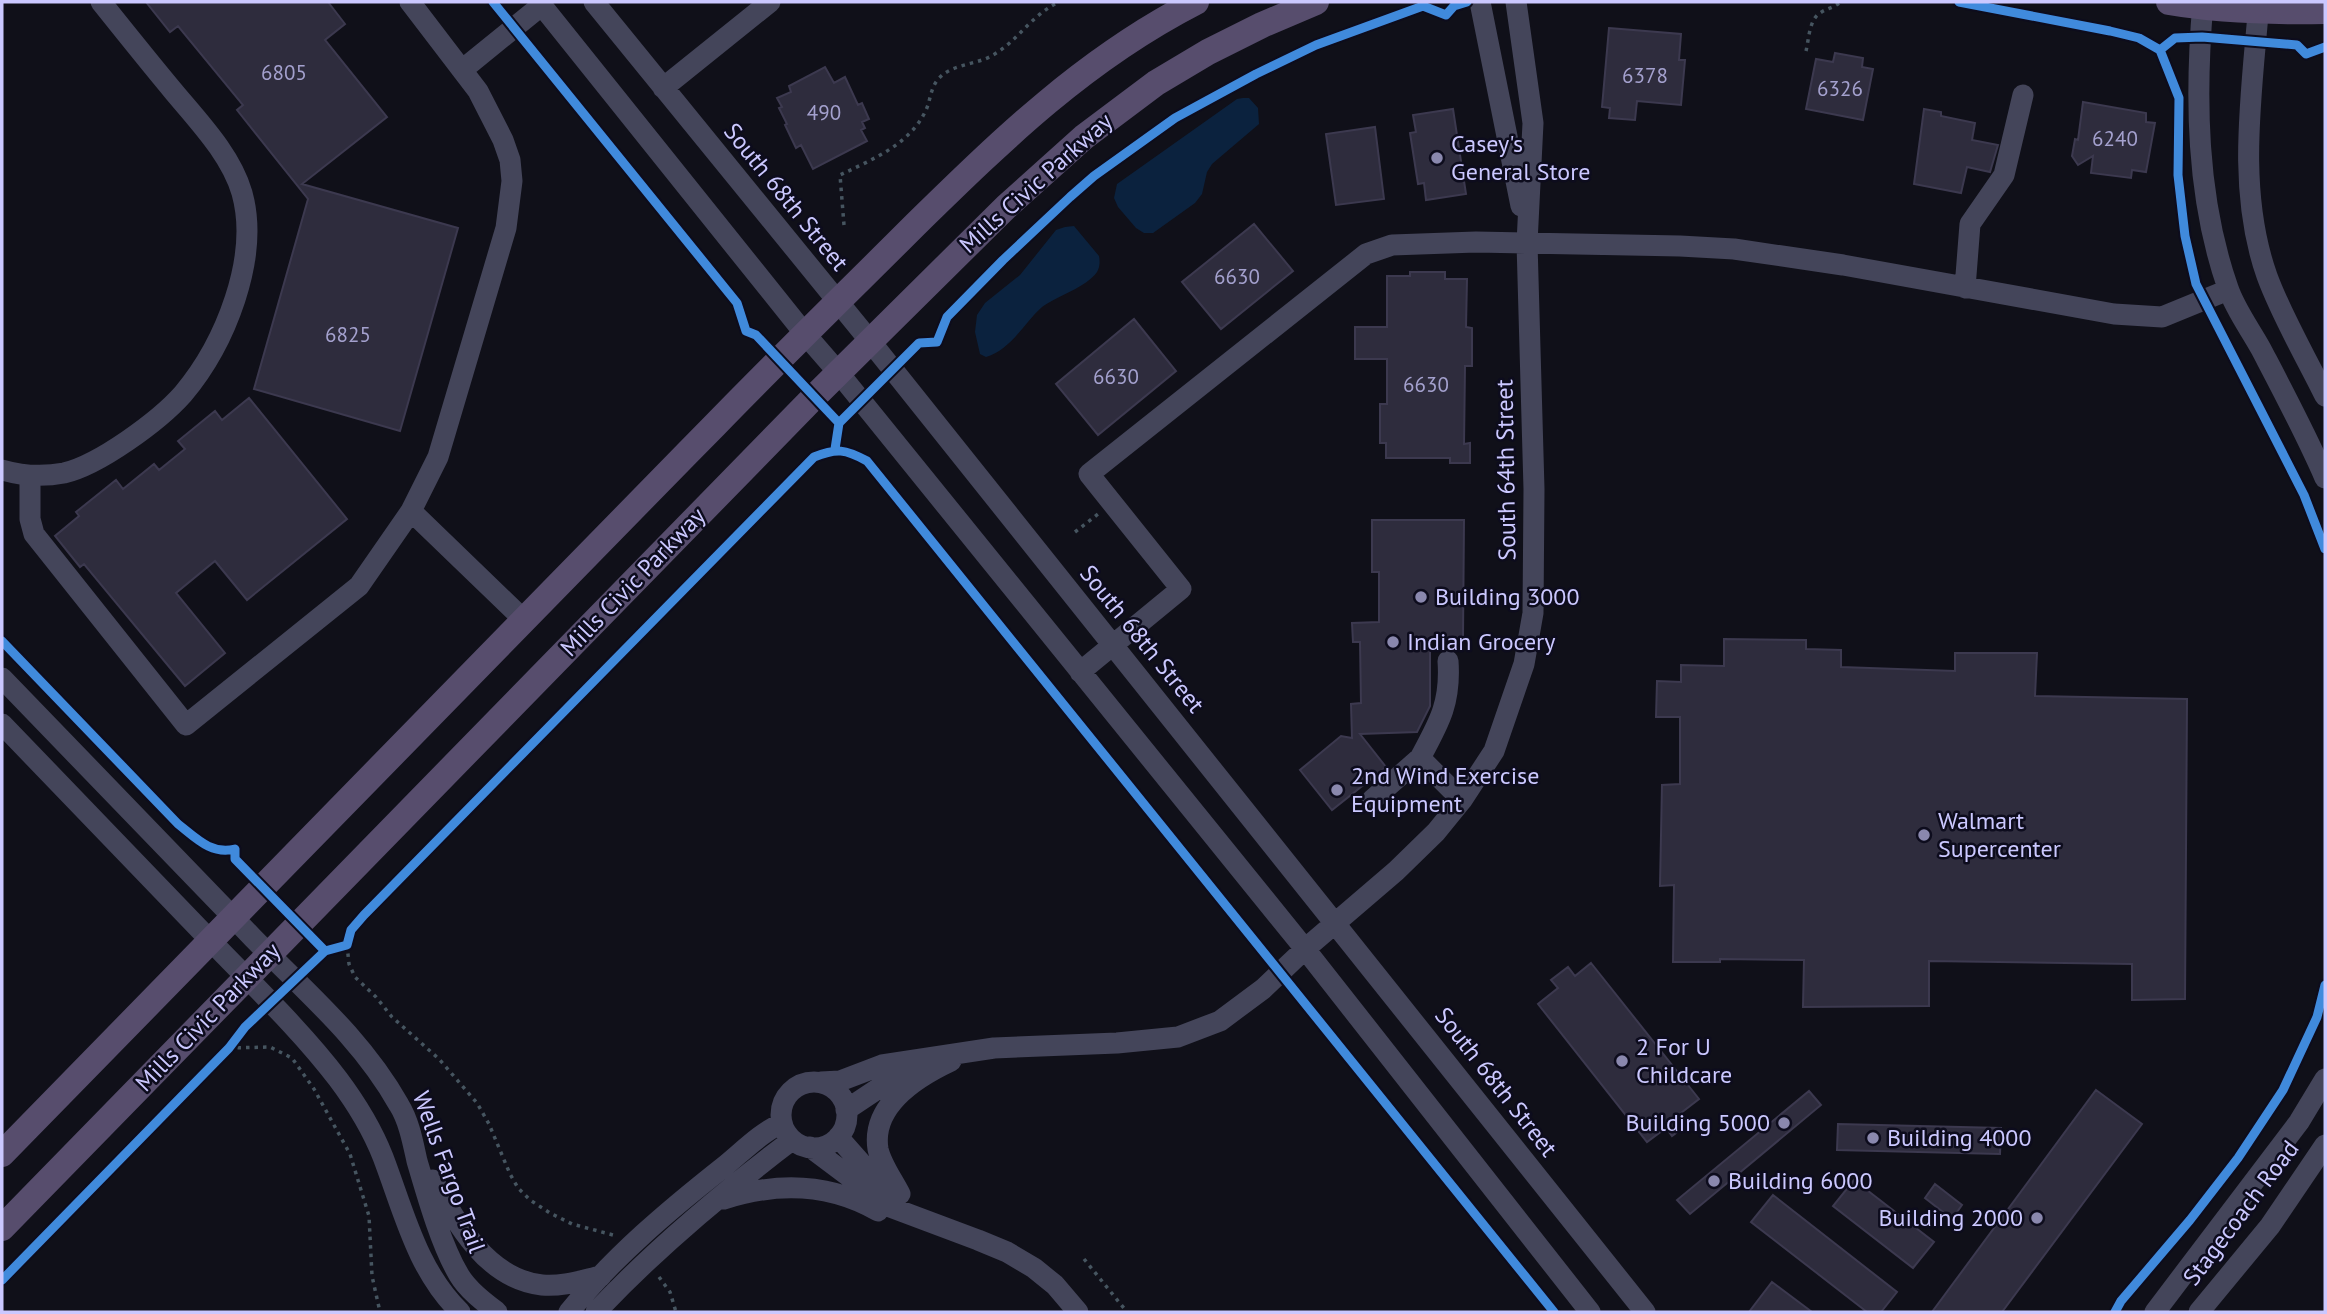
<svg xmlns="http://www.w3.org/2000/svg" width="2327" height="1314" font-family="'PT Sans',sans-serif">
<rect width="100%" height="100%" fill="#101019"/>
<path fill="#0b223e" d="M1243,98H1249L1258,108L1259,124L1212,164L1207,172L1202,194L1195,203L1153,233H1144L1136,228L1118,207L1114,198L1117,184L1237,99Z
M1074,226L1099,256C1100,261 1100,267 1097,272C1087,287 1057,296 1042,307C1023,324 1012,349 986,357L980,354L975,332L977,315L985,303L1020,275L1056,230L1065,227Z"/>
<path fill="#2e2c3d" stroke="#3c394f" stroke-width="2" d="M146,2H328L345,24L325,40L387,117L302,184L458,228L400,431L254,389L308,199L237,110L243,105L178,26L170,32Z
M1609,28L1681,34L1679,60H1685L1681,105L1637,101L1635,120L1609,118L1610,108L1602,107Z
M1835,53L1863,58L1862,67L1873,69L1863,120L1806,109L1816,59L1833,62Z
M825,67L834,83L845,77L858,105L862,103L869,119L862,122L865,128L861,130L867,141L813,169L801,145L796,148L785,125L787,124L779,108L782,107L777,98L791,92L789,86Z
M2083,102L2146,113V122L2155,123L2146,172L2132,170L2131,178L2091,173L2093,156L2078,165L2072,156L2075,139L2078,140Z
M1453,109L1466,194L1426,200L1424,183L1418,184L1410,133L1416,132L1413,115Z
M1924,109L1941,112V116L1975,123L1972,140L1998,145L1990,172L1967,167L1961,193L1914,184Z
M1375,127L1384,199L1336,205L1326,134Z
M1254,224L1293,271L1221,329L1182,282Z
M1410,272H1445V279H1467L1466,327L1472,328V366H1465L1464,444L1470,443V463H1450V458H1386V443H1380V404H1387V359H1355V327H1387V276H1410Z
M1134,319L1176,371L1098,435L1056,384Z
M249,398L347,519L247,600L215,561L176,593L225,653L185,686L84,564L80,567L55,536L79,516L76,512L116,480L123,489L154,464L159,470L185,449L178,441L215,411L222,420Z
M1372,520H1464L1463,639H1430V706L1417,732L1360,734L1386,767L1332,810L1300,770L1341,736L1352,738L1351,704L1361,703L1360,642H1353L1352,623L1379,622V572H1372Z
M1724,639L1806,640V649L1841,650V667L1955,671V653H2037L2035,696L2187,699L2185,999L2132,1000V964L1929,961V1006L1803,1007L1804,960L1720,959V962H1673L1674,885L1660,886L1662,785L1680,784V717H1656L1657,681L1681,682V665L1724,666Z
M1591,963L1699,1099L1681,1113L1689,1123L1672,1136L1666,1128L1647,1142L1538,1004L1558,988L1551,980L1568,967L1575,976Z
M2096,1090L2142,1124L2002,1312H1932Z
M1809,1091L1821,1105L1690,1214L1677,1200Z
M1838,1124L2001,1128L2000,1154L1837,1150Z
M1854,1180L1934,1242L1913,1268L1833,1206Z
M1935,1184L1962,1205L1952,1219L1925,1198Z
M1773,1195L1897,1292L1881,1312H1867L1751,1222Z
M1772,1282L1812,1312H1749Z"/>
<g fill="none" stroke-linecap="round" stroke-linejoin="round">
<path stroke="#465560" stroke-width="3.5" stroke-dasharray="3.5 5" stroke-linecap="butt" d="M1806,51C1809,39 1809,20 1820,13C1827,8 1834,8 1840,2
M844,225L840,175C871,160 909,145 925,112C930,103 930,91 936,82C949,63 975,66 993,55C1018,41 1030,16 1059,2
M1075,532L1098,514
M347,945L349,964L355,977L376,997L392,1017L439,1059L477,1103L489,1124L510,1174L518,1188L530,1200L550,1213L572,1224L613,1235
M229,1048L270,1047L292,1058L314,1089L350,1154L369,1216L372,1276L380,1312
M1084,1259L1127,1312
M659,1277L670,1292L676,1312"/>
<path stroke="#44455a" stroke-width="21" d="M539,2L805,334L838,372L1305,949L1590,1312
M594,2L870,341L1645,1312
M1480,2L1521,206
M2203,2C2195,96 2196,197 2228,288C2235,309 2250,329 2261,349C2283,391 2306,434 2325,478
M2259,2C2252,92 2236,189 2267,276C2282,317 2306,357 2325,396
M462,70L542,5
M663,88L770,2
M1965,288L1970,224L2004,175L2023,95
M2,470C23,476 43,477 64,473C99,465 159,421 183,394C225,344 260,258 242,193C231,155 199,122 174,92C149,62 125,32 101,2
M30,476V519L34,534L186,725L359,586L411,511L438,457L506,228L512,181L510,160L503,140L478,91L410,2
M411,511L523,619
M1448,661C1451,703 1439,723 1420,758L1462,800
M1080,672L1181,589L1089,474L1366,254L1392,245L1476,242L1680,246L1734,249L1843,265L2114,314L2162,317L2228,290
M2,678C86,765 170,851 253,938C306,992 362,1039 399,1105C409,1121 413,1143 417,1161C427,1195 441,1245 459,1275C468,1290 484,1302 497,1312
M2,724C71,795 139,867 208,938C252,984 300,1029 338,1079C356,1103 372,1129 383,1157C404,1212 417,1270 460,1312
M1372,800L1420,758
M821,1082L840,1081L882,1065L994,1048L1117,1043L1178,1037L1220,1021L1263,989L1305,949L1396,871L1436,832L1462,800L1494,751L1524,664L1533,613L1534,489L1527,243L1533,123L1516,2
M781 1115a33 33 0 1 1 66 0a33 33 0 1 1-66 0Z
M846,1110L888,1082L920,1069
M838,1137L861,1163L892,1187
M810,1147L890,1207L978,1240L1007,1252L1034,1268L1055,1285L1078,1312
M433,1180C457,1224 487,1279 542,1285C562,1287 583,1280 601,1276
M900,1194C893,1180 881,1164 878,1149C871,1105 917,1077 951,1061
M724,1199C777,1182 829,1183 878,1211
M569,1312C614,1256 669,1210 726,1165C743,1151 762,1132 782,1123
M596,1312C656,1248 722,1193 792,1140
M2155,1312L2299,1122L2325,1079
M2199,1312L2270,1226L2325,1145"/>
<path stroke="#574d6d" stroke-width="26" d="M2169,2C2221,11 2272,12 2325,11
M2,1154C240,912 476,667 715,425C781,357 849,291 916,224C1004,138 1085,59 1196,2
M2,1228L810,401L1006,207L1084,137L1156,83L1208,52L1262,25L1316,2"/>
<g stroke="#0d0c1d" stroke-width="13">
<path id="cycleway" d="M493,2L737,303L746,331L756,335L839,423
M1959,2L2110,31L2139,38L2160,50L2179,98L2178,175L2185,236L2196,284L2304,495L2325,549
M2160,50L2175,38L2202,37L2297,45L2306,54L2325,47
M835,449L839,423L919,343L937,342L947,317L1003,260L1070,197L1094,176L1175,118L1256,74L1316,45L1423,6L1446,15L1454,6L1467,2
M2,641L178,824C196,838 211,855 235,849V859L325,951
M2,1280L229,1048L245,1027L325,951L347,945L351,930L364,915L814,457C837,448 845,449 867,461L1554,1312
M2115,1312L2121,1301L2190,1220L2238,1158L2283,1090L2317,1017L2325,985"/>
</g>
<use href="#cycleway" stroke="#408adc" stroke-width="9"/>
</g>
<g fill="#8a88ae" stroke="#0d0c1d" stroke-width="2.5">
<circle cx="1437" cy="158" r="7"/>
<circle cx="1421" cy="597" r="7"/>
<circle cx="1393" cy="642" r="7"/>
<circle cx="1337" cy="790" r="7"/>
<circle cx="1924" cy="835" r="7"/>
<circle cx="1622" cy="1061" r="7"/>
<circle cx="1784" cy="1123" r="7"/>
<circle cx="1873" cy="1138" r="7"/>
<circle cx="1714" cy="1181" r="7"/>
<circle cx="2037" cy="1218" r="7"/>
</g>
<g text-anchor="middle" stroke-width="5" stroke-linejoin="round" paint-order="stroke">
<g font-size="21" fill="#a4a1ce">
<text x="284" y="80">6805</text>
<text x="1645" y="83">6378</text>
<text x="1840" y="96">6326</text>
<text x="824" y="120">490</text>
<text x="2115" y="146">6240</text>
<text x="1237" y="284">6630</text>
<text x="348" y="342">6825</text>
<text x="1116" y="384">6630</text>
<text x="1426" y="392">6630</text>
</g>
<g font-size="24" fill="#cbc8ff" stroke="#0d0c1d" text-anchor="start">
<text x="1451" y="152">Casey's<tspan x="1451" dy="28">General Store</tspan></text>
<text x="1435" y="605">Building 3000</text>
<text x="1407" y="650">Indian Grocery</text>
<text x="1351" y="784">2nd Wind Exercise<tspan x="1351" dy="28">Equipment</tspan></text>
<text x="1938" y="829">Walmart<tspan x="1938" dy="28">Supercenter</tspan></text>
<text x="1636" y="1055">2 For U<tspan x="1636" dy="28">Childcare</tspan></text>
<text x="1770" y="1131" text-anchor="end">Building 5000</text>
<text x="1887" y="1146">Building 4000</text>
<text x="1728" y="1189">Building 6000</text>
<text x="2023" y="1226" text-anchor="end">Building 2000</text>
</g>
<g font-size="24" fill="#cbc8ff" stroke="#0d0c1d">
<text transform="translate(1036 183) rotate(-42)" y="8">Mills Civic Parkway</text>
<text transform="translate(786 197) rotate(51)" y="8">South 68th Street</text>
<text transform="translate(1506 470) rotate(-91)" y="8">South 64th Street</text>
<text transform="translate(633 582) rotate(-46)" y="8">Mills Civic Parkway</text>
<text transform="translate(1142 639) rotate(51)" y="8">South 68th Street</text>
<text transform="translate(208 1017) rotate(-46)" y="8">Mills Civic Parkway</text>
<text transform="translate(1496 1082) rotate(52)" y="8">South 68th Street</text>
<text transform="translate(449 1172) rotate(70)" y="8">Wells Fargo Trail</text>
<text transform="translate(2241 1213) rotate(-53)" y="8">Stagecoach Road</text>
</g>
</g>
<rect width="2327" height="1314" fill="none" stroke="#cbc8ff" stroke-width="7"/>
</svg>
